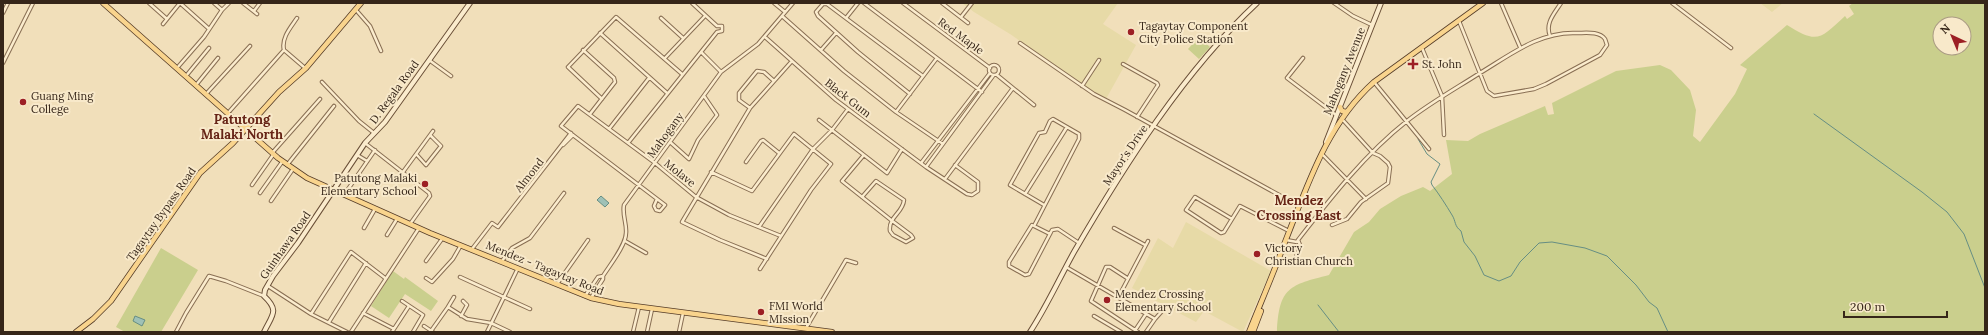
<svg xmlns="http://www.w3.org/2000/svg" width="1988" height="335" font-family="Lora,serif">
<rect width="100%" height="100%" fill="#f1dfba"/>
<path fill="#e7daa7" d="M962,3H1118L1103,24L1136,45L1106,99L1094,93L1010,34L974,12Z
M1760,3H1783L1772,12Z
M1186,222L1271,271L1243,332L1204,311L1196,322L1132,288L1158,238L1173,248Z"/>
<path fill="#cacf8d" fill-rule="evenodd" d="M1853,3H1985V332H1277C1279,287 1290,285 1329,275L1354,232L1369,222L1380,209L1401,196L1423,187L1430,191L1452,174L1446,140L1468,141L1480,134L1545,106L1548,115L1554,114L1552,103L1616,71L1660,65L1671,70L1690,90L1696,110L1693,136L1700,142L1735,94L1747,69L1740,65L1787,25C1818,45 1821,38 1845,16L1847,19L1854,14L1849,6ZM1940,24H1964V48H1940Z
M1199,37L1210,47L1199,59L1188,49Z
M161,248L198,270L161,332H125L116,327Z
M393,271L404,279L405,277L438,301L431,311L405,294L389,318L371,306Z"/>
<path fill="#9fc1b6" stroke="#668e83" d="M601,196L609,203L605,207L597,200Z
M135,316L145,320L142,326L133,321Z"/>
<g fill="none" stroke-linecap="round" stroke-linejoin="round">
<path stroke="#668e83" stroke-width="1" d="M1814,114L1922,192L1947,212L1964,234L1985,288
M1418,139L1427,154L1440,164L1431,182L1432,185C1439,194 1446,205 1452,215C1456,221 1454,226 1461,231L1464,242L1475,256L1484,275L1499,281L1511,276L1520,262L1539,243L1552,242L1585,248L1607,256L1636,285L1649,302L1657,308L1668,332
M1318,305L1339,332"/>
<g stroke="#886e53" stroke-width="4.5">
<path id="street" d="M149,3L167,19
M180,3L208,28
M214,3L222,10
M243,3L257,14
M774,3L785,12
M864,3L982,92
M903,3L990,68
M942,3L968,23
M1334,3L1353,16L1372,25
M1501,3L1520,47
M1672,3L1731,48
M356,10L370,26L381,51
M254,11L260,3
M3,13L8,3
M782,16L844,71L896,112L943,144
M961,17L972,3
M661,18L683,38
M846,18L858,3
M163,24L180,3
M600,33L667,93
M1550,36C1545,23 1554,14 1561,3
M765,37L836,100L926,167L967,194L972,195L978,191V182L955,165
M1020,43L1094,94L1125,110L1299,206
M1422,48L1442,96L1444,135
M284,50C281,38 291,27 297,18
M583,50L614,78L615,82L590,114
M821,50L836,33
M701,52L721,72
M665,58L705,16
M1303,58L1287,78L1336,115
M429,60L451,76
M3,63L33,3
M1123,64L1157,83L1158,85L1137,117
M989 70a5 5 0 1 1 10 0a5 5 0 1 1-10 0Z
M177,68L204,37L222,10L229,3
M997,75L1034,105
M186,76L209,48
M322,82L359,121L374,133
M1374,82L1429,149
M196,85L218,58
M1082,86L1099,60
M206,94L250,46
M910,94L858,52L818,16L816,12L823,4H827L923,76
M602,99L568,67L616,17L682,74
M750,108L739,100V93L757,71L764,72L774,81
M896,112L937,58
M228,113L284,50L305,68
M819,120L887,173L902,149
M609,129L649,78
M670,142L689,159L698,140L717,115L704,96
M365,143L429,193L430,196L410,224
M628,143L717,32L722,31V26H717L692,3
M563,145L573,135
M273,152L320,99
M1322,154L1366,199
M357,155L367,161
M417,155L426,165L441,146L431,136
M746,162L761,141L763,140L779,153
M921,163L990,73
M287,165L334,106
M926,167L993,76
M403,172L433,131
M711,172L752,191L794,134L831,164L811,190L760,269
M945,179L1013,88
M252,185L273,155
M260,193L282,162
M1025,194L1067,127
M344,195L375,150
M862,197L876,181L904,200C903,213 888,217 890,231L893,235L906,242L913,238L911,235L891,220L842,181L863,156
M657,199L654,206L656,210L660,211L665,205L561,126L578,106L655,163L696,197L729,215L781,236
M271,201L293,169
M1232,219L1195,197L1186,210L1221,233L1224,232L1240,206L1289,231
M1332,225L1347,219L1361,202L1388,183L1390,167L1388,163L1380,156L1373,153L1342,119
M1034,226L1079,139V134L1053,119L1050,121L1045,132L1039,133L1010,185L1044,205
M759,227L813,149L832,130L848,109
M364,228L375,209
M1114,228L1145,245
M1050,234L1032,225L1009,262V266L1025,275L1029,274L1052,230L1058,229L1079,243
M387,235L397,219
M1286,240L1297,242L1298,240C1330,199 1365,154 1407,121C1430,103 1455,89 1480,73C1510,55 1540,31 1577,33C1586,33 1599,31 1605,39L1607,45L1600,55L1546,84L1534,89L1494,96L1487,91L1459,21
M625,241L646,253
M472,249L492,223L498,227L571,133
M1296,257L1300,245L1298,240
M767,259L720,240L682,222L750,108L792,61
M426,261L442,239
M502,261L512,248L530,238L564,193
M1066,267L1155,319L1163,310
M460,277L530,309
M426,278L432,282L453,259L461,245
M1127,278L1110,267H1106L1091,301L1138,332
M557,284L588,240
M268,286L311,314L347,332
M585,296L598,277L603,276
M1119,296L1148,241
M454,297L448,307L467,319L491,323L510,332
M591,298L603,279V276C610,265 626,245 626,233C627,224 622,215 624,205L721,72L758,44L793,3
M402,301L423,315L413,332
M363,313L394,329
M311,314L351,252L385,278
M461,316L467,305L463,301
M1094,316L1121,332
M329,322L366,263
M424,326L433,332
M806,328L846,260L856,263
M431,331L448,307
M176,332L186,313L209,276L226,281L264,296
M351,332L419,228
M392,332L409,306
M487,332L518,268
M633,332L639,307
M647,332L652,309
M679,332L683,313
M1134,332L1146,314
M1146,332L1155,319"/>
</g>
<g stroke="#6a4f37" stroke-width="6">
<path id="secondary" d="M1326,142L1381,3
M264,332C272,315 280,311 264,296L265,290L273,276L298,243L365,143L385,122L470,3
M1030,332C1047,306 1059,279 1074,252C1124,166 1184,71 1257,3"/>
</g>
<g stroke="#553c28" stroke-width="6">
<path id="primary" d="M103,3L278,158L307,178L430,233L591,298L619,304L832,332
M1340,107L1342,111L1346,112
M76,332L93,319L111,301L200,173L233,143L279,92L306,68L361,3
M1249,332C1261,302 1274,272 1285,242C1308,184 1327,124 1374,82L1483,3
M1253,332L1261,311"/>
</g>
<use href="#street" stroke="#fbeccd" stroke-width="2.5"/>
<use href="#secondary" stroke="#fbeccd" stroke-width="4"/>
<use href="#primary" stroke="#f9d48d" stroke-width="4.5"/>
</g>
<g fill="#9c1f24" stroke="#f8e9ca" stroke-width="1.5">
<circle cx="1131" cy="32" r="4"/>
<path d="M1411 58h4v4h4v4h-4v4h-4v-4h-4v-4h4z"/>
<circle cx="23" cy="102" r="4"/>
<circle cx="425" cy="184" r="4"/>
<circle cx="1257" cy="254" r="4"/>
<circle cx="1107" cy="300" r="4"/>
<circle cx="761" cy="312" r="4"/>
</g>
<g text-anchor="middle" stroke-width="4" stroke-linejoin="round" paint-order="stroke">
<g font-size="11" fill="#362619" stroke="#f8e9ca" text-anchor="start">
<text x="1139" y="30">Tagaytay Component<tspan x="1139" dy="13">City Police Station</tspan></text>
<text x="1422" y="68">St. John</text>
<text x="31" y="100">Guang Ming<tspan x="31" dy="13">College</tspan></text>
<text x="417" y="182" text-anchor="end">Patutong Malaki<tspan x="417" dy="13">Elementary School</tspan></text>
<text x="1265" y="252">Victory<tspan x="1265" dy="13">Christian Church</tspan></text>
<text x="1115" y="298">Mendez Crossing<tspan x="1115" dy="13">Elementary School</tspan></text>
<text x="769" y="310">FMI World<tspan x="769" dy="13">MIssion</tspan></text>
</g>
<g font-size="11" fill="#362619" stroke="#f8e9ca">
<text transform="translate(961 36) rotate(36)" y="4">Red Maple</text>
<text transform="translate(1344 71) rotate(-68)" y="4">Mahogany Avenue</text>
<text transform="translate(394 92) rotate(-54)" y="4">D. Regala Road</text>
<text transform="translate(848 98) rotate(38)" y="4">Black Gum</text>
<text transform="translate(665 135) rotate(-54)" y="4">Mahogany</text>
<text transform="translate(1125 155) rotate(-56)" y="4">Mayor's Drive</text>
<text transform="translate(680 173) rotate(39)" y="4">Molave</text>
<text transform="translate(529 175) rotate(-52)" y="4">Almond</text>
<text transform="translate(161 214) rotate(-55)" y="4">Tagaytay Bypass Road</text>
<text transform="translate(285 245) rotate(-55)" y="4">Guinhawa Road</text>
<text transform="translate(545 268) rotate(22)" y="4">Mendez - Tagaytay Road</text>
</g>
<g font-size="13" font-weight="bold" fill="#662416" stroke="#f8e9ca">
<text x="242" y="124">Patutong<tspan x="242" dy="15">Malaki North</tspan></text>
<text x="1299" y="205">Mendez<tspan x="1299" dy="15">Crossing East</tspan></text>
</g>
</g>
<rect width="1988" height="335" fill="none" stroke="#362619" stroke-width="8"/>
<g transform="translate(1952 36) rotate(316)"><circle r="19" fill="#f8e9ca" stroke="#aa9b83"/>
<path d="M0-3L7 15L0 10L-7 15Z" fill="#9c1f24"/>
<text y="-6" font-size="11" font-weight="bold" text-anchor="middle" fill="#362619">N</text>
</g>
<path d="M1844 311v6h103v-6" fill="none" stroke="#362619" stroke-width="2"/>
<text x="1850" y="311" font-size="12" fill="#362619" stroke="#f8e9ca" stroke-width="3" paint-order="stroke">200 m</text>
</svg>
